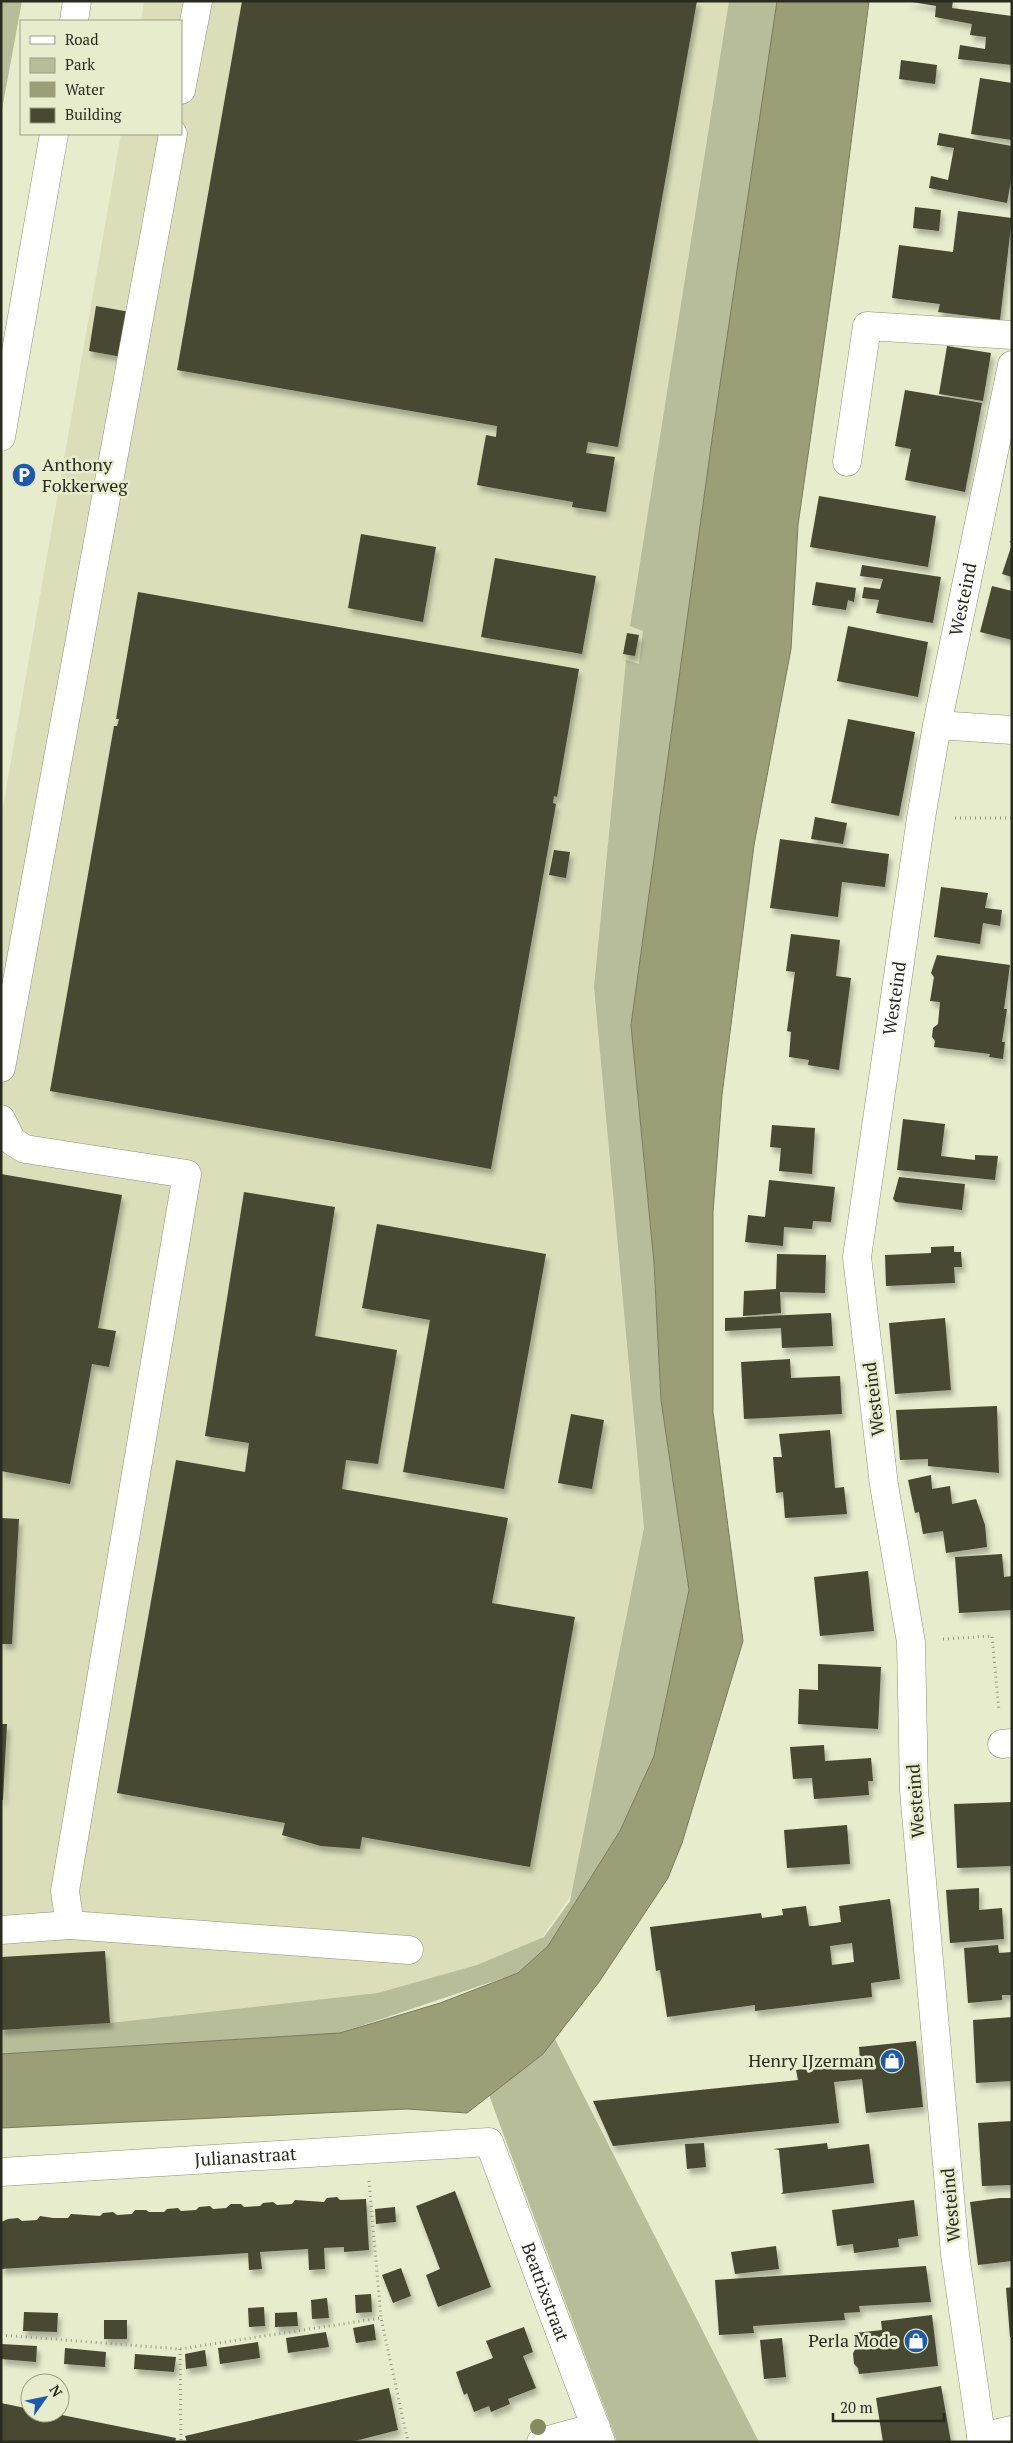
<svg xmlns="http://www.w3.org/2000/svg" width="1013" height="2443" font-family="'PT Serif',serif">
<defs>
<filter id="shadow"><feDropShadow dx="3" dy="5.5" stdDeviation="2.5" flood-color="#0004"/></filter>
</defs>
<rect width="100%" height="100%" fill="#e7eccd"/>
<path fill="#dadfba" d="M144,1H741L604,1011L666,1556L591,1865L532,1953L371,2011L1,2043V818L121,134H181V21H141Z"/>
<path fill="#b7bc99" d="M1,1H22L1,115Z
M729,1H778L631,1025L654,1263L661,1400L689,1590L654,1756L620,1831L548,1946L518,1973L340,2033L1,2054V2030L110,2023L378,1993L477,1965L544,1937L570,1901L644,1528L594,987L626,660L639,664L643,631L630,626Z
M554,2037L759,2442H617L489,2095L543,2054Z"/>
<path fill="#9a9f77" stroke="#787c5d" d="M777,1H869L839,238L798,525L791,649L754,845L722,1095L713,1212V1412L743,1641L682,1843L668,1878L599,1982L543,2054L467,2113L407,2109L1,2128V2054L340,2033L440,2003L518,1973L548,1946L620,1831L654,1756L689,1590L661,1400L654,1263L631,1025L714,425Z"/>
<path fill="#474a30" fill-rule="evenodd" filter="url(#shadow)" d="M242,1H697L618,447L588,442L586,453L615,457L606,512L572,507L573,502L477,485L486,435L496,437L497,426L177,370Z
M906,1H953L952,8L1012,16V65L958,59L960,45L985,49L986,37L970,35L972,24L935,17L936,6Z
M901,60L937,65L935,84L899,79Z
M980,78L1012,83V140L971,134Z
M939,133L1012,146V175L1007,203L929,188L931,176L948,180L954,148L937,145Z
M915,207L941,210L939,231L913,228Z
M958,211L1012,218L1000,320L938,312L940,304L892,298L899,245L953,252Z
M96,306L130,312L122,357L89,351Z
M947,346L991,353L983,401L939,394Z
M905,390L982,403L965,492L905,480L911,449L895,446Z
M819,496L936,516L928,567L810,547Z
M361,534L436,547L423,622L348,608Z
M1009,541L1012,542V577L1002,574L1012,544Z
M495,558L596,576L582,654L481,637Z
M862,565L941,577L933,623L876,613L879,600L862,598L864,587L880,589L883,579L860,576Z
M816,582L856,588L854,602L848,600L846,610L812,605Z
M992,586L1012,591V640L980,632Z
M138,592L579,669L557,797L554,796L553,803L556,804L491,1169L50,1091L114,726H117L119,719H116Z
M848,626L928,642L918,697L837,681Z
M627,633L639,635L635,656L623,654Z
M848,719L915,732L899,816L831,803Z
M815,817L847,823L843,844L811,839Z
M780,839L889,854L885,887L842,882L838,917L770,908Z
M554,850L570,852L566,878L549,875Z
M941,887L988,893L985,908L1002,910L1000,926L983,923L980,944L934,937Z
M791,934L840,940L836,976L851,978L839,1070L808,1065L809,1060L789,1057L791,1032L787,1031L795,972L786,971Z
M937,955L1010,965L1004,1009H1007L1002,1042H1005L1003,1059L989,1057L990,1054L934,1047L935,1041L932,1037L933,1028L938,1024L940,1002L930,1001L934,977L931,973Z
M903,1119L945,1124L941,1156L975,1160V1155L998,1156L995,1180L897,1170Z
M772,1125L815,1128L812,1174L779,1171L781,1148L770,1147Z
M1,1174L122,1195L98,1328L116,1331L109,1367L92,1364L70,1484L1,1471Z
M899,1177L965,1184L962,1210L896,1202L893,1199Z
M769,1180L835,1187L831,1222L813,1221L812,1229L784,1227L783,1246L745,1242L748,1215L765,1217Z
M244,1192L335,1207L315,1336L397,1350L378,1464L346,1460L342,1489L508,1518L492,1603L575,1617L530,1867L362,1837L360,1849L321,1846L282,1835L285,1823L117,1793L176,1460L245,1472L249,1443L205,1436Z
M377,1224L546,1254L504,1489L403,1472L430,1320L362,1308Z
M954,1246V1252H961L962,1267H954L955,1283L886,1286L885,1255L931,1253V1247Z
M777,1254L826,1255L825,1293L780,1292L781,1313L743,1316L744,1291L776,1289Z
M831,1313L833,1346L782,1348L781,1328L725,1331V1318Z
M945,1318L951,1390L895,1394L889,1323Z
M790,1359L791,1378L840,1376L842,1414L744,1419L741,1362Z
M997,1406L999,1473L928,1466V1459L900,1460L896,1410Z
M571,1414L604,1420L592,1489L558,1483Z
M830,1430L835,1488L844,1487L847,1514L785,1518L783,1492L776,1493L773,1457H782L779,1434Z
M931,1475L932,1489L950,1486L952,1504L976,1499L985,1525L987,1547L946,1553L943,1531L923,1534L919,1512L915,1513L908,1480Z
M1,1518L19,1519L12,1644H1Z
M1002,1554L1004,1577L1012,1576V1610L959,1613L955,1557Z
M868,1571L874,1631L820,1636L814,1577Z
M818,1664L881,1667L878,1729L798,1724L799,1689L818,1690Z
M1,1724H7L3,1800H1Z
M824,1745L825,1761L871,1758L873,1781H868L869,1795L814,1799L812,1778L793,1779L790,1747Z
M1012,1802V1866L957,1868L954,1804Z
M847,1825L850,1864L787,1868L784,1830Z
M979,1888V1910L1002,1908L1004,1939L950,1943L946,1890Z
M890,1899L900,1979L871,1983L872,1997L755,2011V2005L667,2017L660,1970L656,1971L650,1927L761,1913L762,1918L783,1915L782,1909L806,1906L809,1926H814L841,1922L839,1906ZM852,1943L854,1962L832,1965L830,1946Z
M998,1945L999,1953L1012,1952V1995H1002V2000L968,2003L964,1948Z
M105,1951L110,2023L1,2030V1957Z
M1012,2017V2081L976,2083L973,2020Z
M916,2041L923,2107L866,2113L862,2079L834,2082L839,2123L613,2146L593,2101L798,2080L796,2070L860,2060L859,2047Z
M1012,2121V2185L982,2186L978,2123Z
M704,2143L706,2167L687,2169L685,2144Z
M827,2143L828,2149L869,2144L874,2183L781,2194L783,2192L779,2150L773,2149Z
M455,2191L491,2287L438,2307L426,2275L440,2269L416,2206Z
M337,2197L340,2200L366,2199L369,2250L344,2252V2247L324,2248L325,2269L309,2270L308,2249L260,2252L262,2269L249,2270L248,2253L1,2269V2222L8,2219L18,2218L22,2221L37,2220L40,2216L53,2218H68L71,2214L100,2216L103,2213L113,2212L117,2215L132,2214L135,2210H146L149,2212H164L167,2209L178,2208L181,2211L196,2210L199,2207L210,2206L213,2209L226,2208L231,2204H241L244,2207L260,2206L263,2203L273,2202L277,2205L292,2204L295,2200L324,2202L327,2198Z
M1000,2198H1012V2261L978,2265L970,2202Z
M914,2200L918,2236L898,2239L899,2247L854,2253L853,2244L837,2246L832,2210Z
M395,2207L396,2222L376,2224L375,2209Z
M776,2246L779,2269L735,2274L731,2252Z
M926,2266L931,2302L859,2306L860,2312L844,2313L845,2320L753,2326L754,2333L719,2335L715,2280Z
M401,2268L411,2296L393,2303L382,2275Z
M1012,2287V2337H1010L1006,2288Z
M371,2294L372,2312L356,2313L355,2295Z
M327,2298L329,2318L312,2319L311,2300Z
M264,2307L265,2326L249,2327L248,2308Z
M24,2312L58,2313L57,2332L23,2331Z
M297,2312L298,2326L275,2327V2313Z
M932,2315L938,2366L859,2374L858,2368L854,2364L853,2353L856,2348L855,2333L882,2330L881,2321Z
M104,2320H127V2339H104Z
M374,2324L376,2340L356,2343L353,2328Z
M524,2327L533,2352L523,2356L536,2388L508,2399L510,2404L491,2412L489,2406L474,2412L467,2393L464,2395L456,2372L493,2358L486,2341Z
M326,2332L329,2347L288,2353L286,2338Z
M782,2338L786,2377L764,2379L760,2340Z
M258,2342L260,2358L220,2364L218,2348Z
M1,2344L37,2346L36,2362L1,2359Z
M65,2348L106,2352L105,2367L64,2364Z
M205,2350L207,2366L186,2369L185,2354Z
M135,2354L176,2357L174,2372L134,2369Z
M941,2386L951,2442H883L876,2398Z
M389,2388L398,2430L351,2442H187L185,2436Z
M1,2403L30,2409V2413H52L176,2438L175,2442H1Z"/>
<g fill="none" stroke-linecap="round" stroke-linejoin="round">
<g stroke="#8d9176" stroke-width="29">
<g id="minor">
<path d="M74,21L77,1"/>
<path d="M181,90L198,1"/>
<path d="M1,437L54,134"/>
<path d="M847,462L867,326L1012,335"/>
<path d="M937,725L1012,730"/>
<path d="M1,1068L173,134"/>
<path d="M1,1119L12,1141L25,1149L187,1174L65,1891L70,1925L409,1950"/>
<path d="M1002,1744L1012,1743"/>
<path d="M1,1930L70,1925"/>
<path id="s1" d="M1,2172L489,2142L601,2442"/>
<path d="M981,2437L1012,2430"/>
<path d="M541,2442L596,2427"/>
<path id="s2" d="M982,2442L955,2254L914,1791L911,1642L884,1485L857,1257L921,818L937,725L1012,365"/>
</g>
</g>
<path stroke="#949881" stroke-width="3" stroke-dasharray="1 4" stroke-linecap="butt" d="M955,818H1012
M943,1639L992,1636L999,1711
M369,2181L381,2318
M1,2335L180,2349L381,2318L408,2442
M180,2349L181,2442"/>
<use href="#minor" stroke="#fff" stroke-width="28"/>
</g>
<circle fill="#858a60" cx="538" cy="2427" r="8"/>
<defs>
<g id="parking-disc" transform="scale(1.25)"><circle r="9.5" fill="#1d5aac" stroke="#e7eccd"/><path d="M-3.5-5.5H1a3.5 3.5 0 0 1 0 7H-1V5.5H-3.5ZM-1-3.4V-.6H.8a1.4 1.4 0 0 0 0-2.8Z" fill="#fff"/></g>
<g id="shop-disc" transform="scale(1.25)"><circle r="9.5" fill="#1d5aac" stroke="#e7eccd"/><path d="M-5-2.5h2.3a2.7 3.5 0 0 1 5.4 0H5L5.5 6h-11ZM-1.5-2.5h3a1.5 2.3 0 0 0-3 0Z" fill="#fff"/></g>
</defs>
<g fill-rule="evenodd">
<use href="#parking-disc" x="24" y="475"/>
<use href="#shop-disc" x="892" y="2061"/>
<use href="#shop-disc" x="916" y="2341"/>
</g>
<g text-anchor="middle" stroke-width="5" stroke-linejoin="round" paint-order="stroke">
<g font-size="18" fill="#292b1f" stroke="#e7eccd" text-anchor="end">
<text x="42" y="471" text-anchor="start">Anthony<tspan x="42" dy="21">Fokkerweg</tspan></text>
<text x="874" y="2067">Henry IJzerman</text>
<text x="898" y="2347">Perla Mode</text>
</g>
<g font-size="18" fill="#292b1f" stroke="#e7eccd">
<text dy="6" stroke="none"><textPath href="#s2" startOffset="1859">Westeind</textPath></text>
<text dy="6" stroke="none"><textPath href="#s2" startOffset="1454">Westeind</textPath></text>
<text transform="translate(874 1399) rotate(-97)" y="6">Westeind</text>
<text transform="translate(916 1801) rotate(-94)" y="6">Westeind</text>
<text dy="6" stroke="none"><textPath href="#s1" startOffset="245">Julianastraat</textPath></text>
<text transform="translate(951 2205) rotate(-95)" y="6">Westeind</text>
<text dy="6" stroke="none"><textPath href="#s1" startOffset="649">Beatrixstraat</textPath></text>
</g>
</g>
<rect width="1013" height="2443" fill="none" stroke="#292b1f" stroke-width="5"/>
<rect x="20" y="20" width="162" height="115" fill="#e7eccd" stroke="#9b9f87"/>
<rect x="30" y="36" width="25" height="8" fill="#ffffff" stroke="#9b9f87"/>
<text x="65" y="45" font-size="15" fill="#292b1f">Road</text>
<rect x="30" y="58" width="25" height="15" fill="#b7bc99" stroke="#9b9f87"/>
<text x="65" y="70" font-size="15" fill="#292b1f">Park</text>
<rect x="30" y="82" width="25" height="15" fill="#9a9f77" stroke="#9b9f87"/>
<text x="65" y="95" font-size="15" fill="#292b1f">Water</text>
<rect x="30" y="108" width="25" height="15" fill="#474a30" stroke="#9b9f87"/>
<text x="65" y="120" font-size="15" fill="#292b1f">Building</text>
<g transform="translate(45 2398) rotate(57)"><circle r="24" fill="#e7eccd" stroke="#9b9f87"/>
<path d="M0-4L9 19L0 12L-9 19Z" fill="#1d5aac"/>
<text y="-8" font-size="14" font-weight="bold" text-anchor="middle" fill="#292b1f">N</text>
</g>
<path d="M833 2413v8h111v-8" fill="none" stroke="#292b1f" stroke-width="2.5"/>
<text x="840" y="2413" font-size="15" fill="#292b1f" stroke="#e7eccd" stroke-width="4" paint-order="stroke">20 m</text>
</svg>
